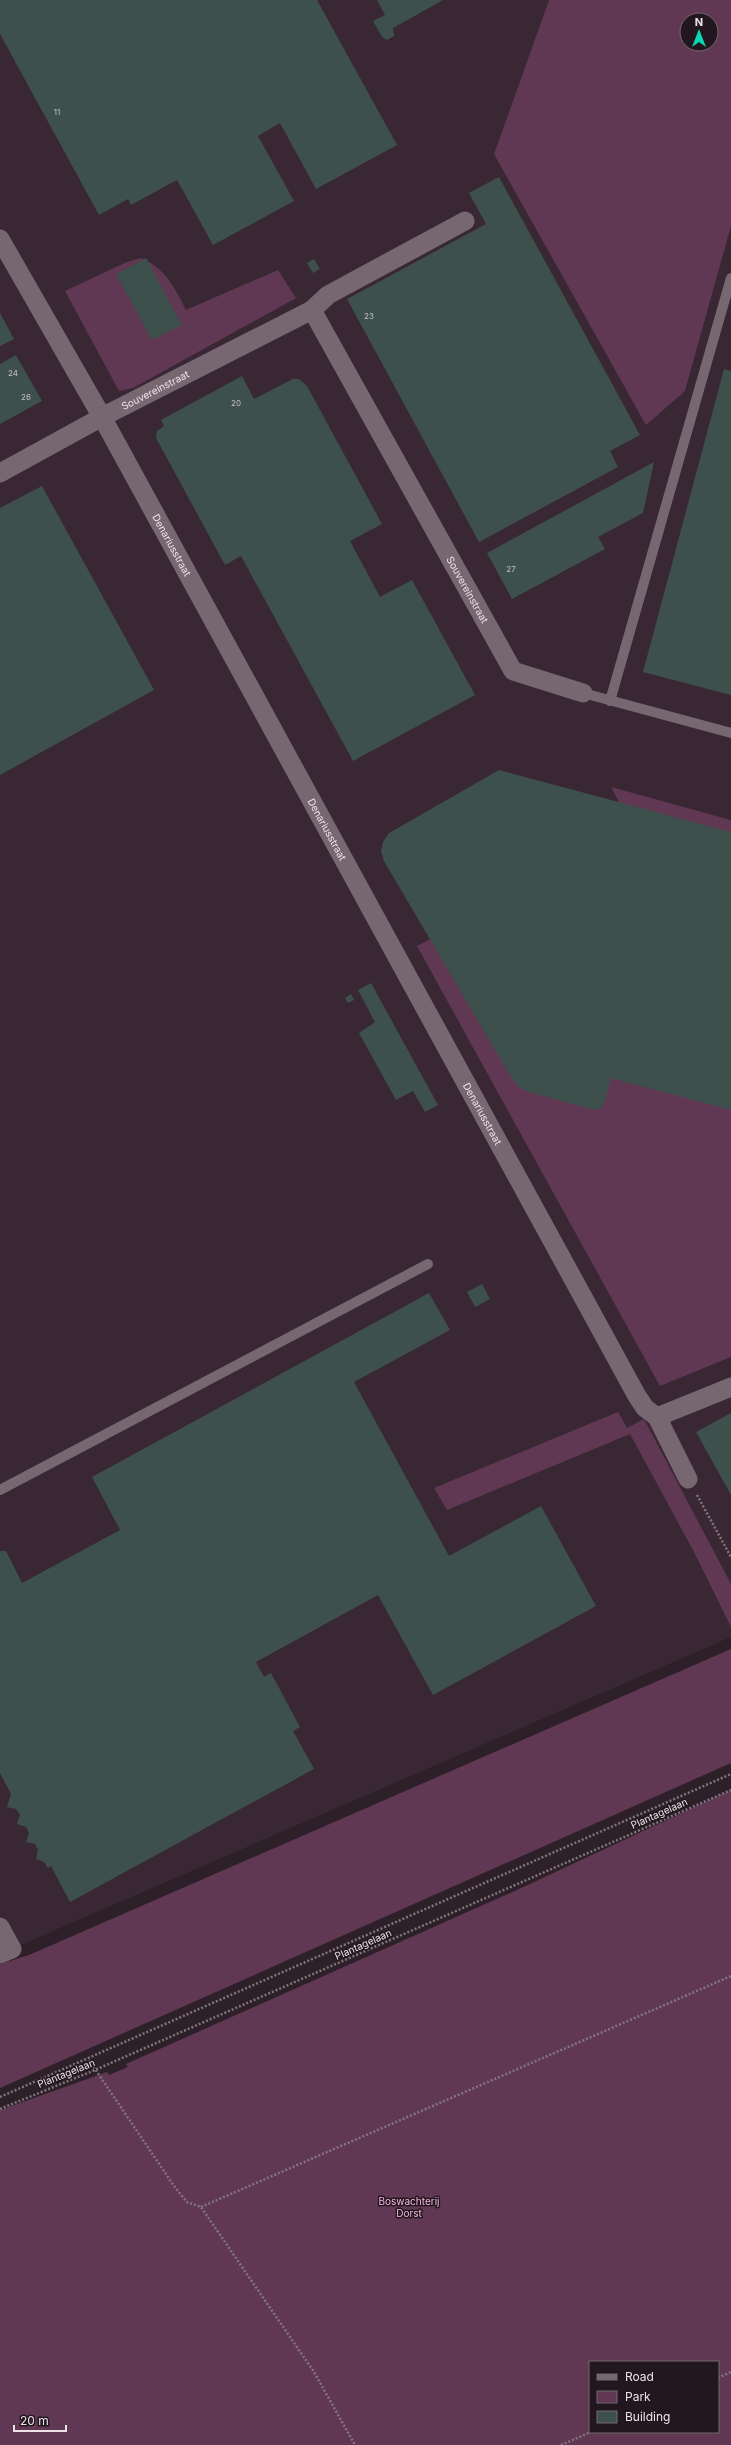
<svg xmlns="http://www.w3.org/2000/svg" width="731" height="2445" font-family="Inter,sans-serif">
<rect width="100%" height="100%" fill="#2d2028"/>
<path fill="#392833" d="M0,0H549L494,154L685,391L731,226V820L611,788L635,834L660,1386L731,1357V1637L0,1954Z"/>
<path fill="#613854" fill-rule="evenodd" d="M549,0H731V226L685,391L646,425L494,154ZM687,20H711V44H687Z
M141,258C165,268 175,288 186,310L278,270L296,298L133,388L119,391L65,291L127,262Z
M611,787L731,820V1357L660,1386L417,946L635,834Z
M618,1412L627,1428L644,1419L731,1584V1627L694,1552L630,1434L447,1510L434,1488Z
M731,1649V1763L0,2088V1964L29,1955Z
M731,1790V2445H0V2110L107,2072L109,2075L128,2067L126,2064L519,1889ZM590,2362H718V2432H590Z"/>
<path fill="#3e504b" d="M0,0H317L397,145L316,189L280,123L258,136L294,201L213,245L177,180L131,205L128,199L99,215L0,34Z
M377,0H443L393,28L394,36L387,40L382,37L373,21L385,15Z
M499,177L640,435L610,451L618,467L479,542L347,299L486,224L469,193Z
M146,258L182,325L152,340L116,274Z
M314,259L320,269L313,273L307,263Z
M0,313L14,339L0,346Z
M16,355L42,401L0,424V364Z
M724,369L731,371V695L643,672Z
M242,376L254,399L293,379H299L307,386L382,524L350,541L380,597L412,580L475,695L353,761L241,556L225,565L156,438L157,431L164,426L161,420Z
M654,462L643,513L598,537L605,549L512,599L487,553Z
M42,486L154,690L0,775V508Z
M499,770L731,832V1110L611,1078L604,1104L601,1108L594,1110L529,1092L519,1087L512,1079L384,861L381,851L383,842L389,833Z
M371,983L438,1105L425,1112L413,1091L396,1100L359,1033L375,1022L358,990Z
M351,994L354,1000L348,1003L345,998Z
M482,1284L490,1299L475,1307L467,1292Z
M429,1293L450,1330L354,1382L449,1556L541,1506L596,1606L433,1695L378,1595L256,1662L264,1677L271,1673L300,1727L293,1731L314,1769L70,1902L51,1866L48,1868L44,1862L36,1859L38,1850L35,1844L26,1842L29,1833L26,1827L17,1824L20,1815L16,1809L7,1807L11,1794L0,1773V1551H6L22,1583L120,1530L92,1477Z
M731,1413V1495L696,1432Z"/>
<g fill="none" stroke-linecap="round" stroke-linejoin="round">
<path stroke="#81767d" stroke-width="2.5" stroke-dasharray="2 2" stroke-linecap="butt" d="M697,1495L731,1557
M89,2060L174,2186L187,2202L201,2207L314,2372L355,2445
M0,2097L731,1774
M0,2109L95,2070L731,1790
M201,2207L731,1976
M718,2378L731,2372
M561,2445L591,2432"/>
<path stroke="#766771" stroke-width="10" d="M583,693L731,733
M610,701L731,278
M0,1490L428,1264"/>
<g stroke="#766771" stroke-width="19">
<path id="s1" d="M0,239L102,417L637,1396L645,1408L657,1417L688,1479"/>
<path d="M312,310L328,295L465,221"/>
<path id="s2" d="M0,473L102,417L312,310L513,671L583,693"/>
<path d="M657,1417L731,1387"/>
<path d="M0,1927L12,1949L0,1954"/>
</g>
</g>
<g text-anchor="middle" stroke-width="3" stroke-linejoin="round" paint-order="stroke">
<g font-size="8" fill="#c0bec1">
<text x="57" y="115">11</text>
<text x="369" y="319">23</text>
<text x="13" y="376">24</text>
<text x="26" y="400">26</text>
<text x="236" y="406">20</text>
<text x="511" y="572">27</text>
</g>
<g font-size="10" fill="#ebe3e8" stroke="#23171f">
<text dy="4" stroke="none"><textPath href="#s2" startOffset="176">Souvereinstraat</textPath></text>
<text dy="4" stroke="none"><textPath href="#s1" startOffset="351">Denariusstraat</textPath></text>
<text dy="4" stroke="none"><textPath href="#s2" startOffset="672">Souvereinstraat</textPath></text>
<text dy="4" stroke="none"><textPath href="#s1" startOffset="675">Denariusstraat</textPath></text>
<text dy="4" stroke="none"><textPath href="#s1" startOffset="999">Denariusstraat</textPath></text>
<text transform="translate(659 1813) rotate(-24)" y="4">Plantagelaan</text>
<text transform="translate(363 1944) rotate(-24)" y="4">Plantagelaan</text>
<text transform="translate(66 2073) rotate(-22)" y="4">Plantagelaan</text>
</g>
<g font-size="10" fill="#f6b7e0" stroke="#23171f">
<text x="409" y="2205">Boswachterij<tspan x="409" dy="12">Dorst</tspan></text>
</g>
</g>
<rect x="589" y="2361" width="130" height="72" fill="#23171f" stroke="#73696f"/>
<rect x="597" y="2374" width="20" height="6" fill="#766771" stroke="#73696f"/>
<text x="625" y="2381" font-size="12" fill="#ebe3e8">Road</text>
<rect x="597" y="2391" width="20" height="12" fill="#613854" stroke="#73696f"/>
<text x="625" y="2401" font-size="12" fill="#ebe3e8">Park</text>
<rect x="597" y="2411" width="20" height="12" fill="#3e504b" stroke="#73696f"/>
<text x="625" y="2421" font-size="12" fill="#ebe3e8">Building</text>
<g transform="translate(699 32)"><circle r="19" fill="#23171f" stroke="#73696f"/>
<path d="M0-3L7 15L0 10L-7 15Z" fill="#0dd5b5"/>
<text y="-6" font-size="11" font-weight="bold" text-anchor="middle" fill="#ebe3e8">N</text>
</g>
<path d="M14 2425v6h52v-6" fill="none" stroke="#ebe3e8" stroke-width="2"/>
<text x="20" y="2425" font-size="12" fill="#ebe3e8" stroke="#23171f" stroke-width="3" paint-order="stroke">20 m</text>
</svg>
